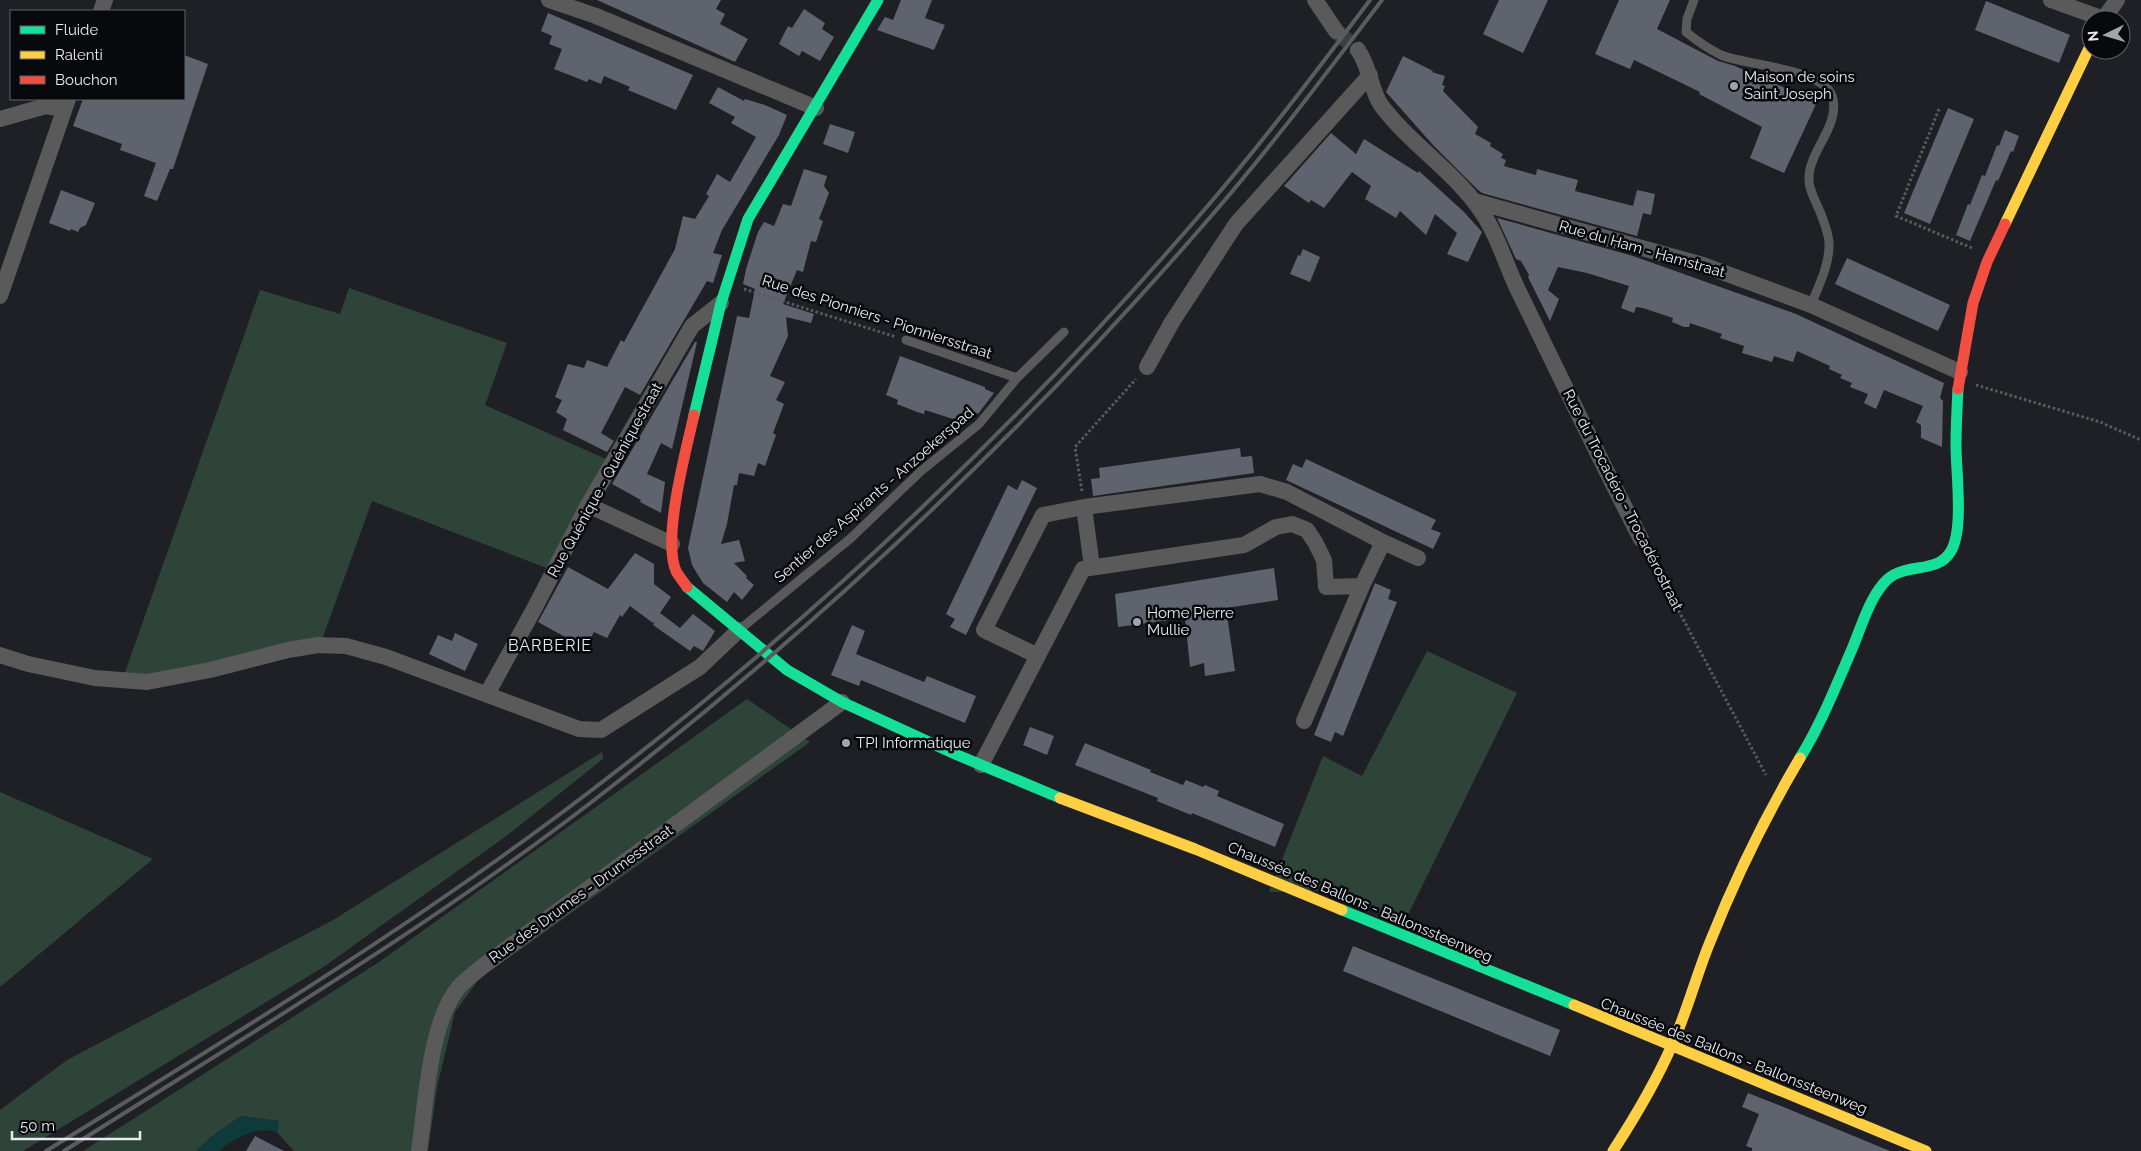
<svg xmlns="http://www.w3.org/2000/svg" width="2141" height="1151" font-family="Raleway,sans-serif">
<rect width="100%" height="100%" fill="#1e2025"/>
<path fill="#2e4438" d="M349,288L507,343L485,405L606,459L549,569L372,501L323,637L141,680L124,675L260,290L340,314Z
M1427,651L1517,693L1405,921L1323,891L1269,892L1323,756L1362,776Z
M747,699L810,742L479,979L455,1012L437,1088L428,1151H294L277,1132L278,1121L241,1116L210,1138L196,1151H83L379,962Z
M602,752L603,759L509,834L325,966L23,1151H0V1110L67,1060L333,920Z
M0,792L153,859L0,987Z"/>
<path fill="#0e3a3c" d="M241,1116L279,1121L277,1132C258,1125 233,1139 219,1151H196L210,1138Z"/>
<path fill="#5f636d" d="M597,0H721L716,9L725,14L720,24L748,39L735,62Z
M901,0H932L925,18L945,25L934,50L877,30L885,17L893,20Z
M1499,0H1548L1523,53L1483,34Z
M1619,0H1670L1657,29L1718,61L1735,66L1817,102L1784,173L1750,158L1762,127L1699,94L1700,92L1634,60L1630,69L1595,54Z
M1986,1L2070,35L2059,63L1975,30Z
M804,9L825,23L822,29L834,37L820,61L802,51L799,56L779,44L788,26L792,28Z
M548,13L693,75L676,110L628,90L630,87L604,76L601,84L589,79L587,82L554,69L562,49L549,44L552,36L541,31Z
M184,55L208,64L173,169H170L157,201L144,196L156,163L120,150L122,144L73,126L83,99H184Z
M1403,56L1433,71L1432,72L1445,76L1442,85L1445,86L1443,91L1478,127L1475,134L1491,143L1490,146L1503,154L1501,158L1506,160L1504,166L1536,175L1537,169L1578,180L1575,191L1633,206L1637,190L1655,194L1651,215L1643,213L1637,236L1482,193L1477,189L1433,145L1386,92Z
M718,87L744,101L745,99L765,105L787,115L779,135L722,230L713,253L722,255L713,283L707,281L640,395L625,387L601,433L614,441L607,452L563,430L567,419L556,412L562,400L555,397L568,364L584,368L587,360L607,367L621,340L624,342L675,249L683,216L695,219L709,196L706,194L717,174L730,182L756,137L731,123L735,117L709,103Z
M1948,108L1974,119L1930,224L1904,213Z
M830,124L855,132L848,153L823,144Z
M2005,130L2019,136L2013,152L2011,151L1998,181L1996,180L1970,241L1956,235L1968,204L1970,205L1982,175L1985,176L1997,145L1999,146Z
M1331,133L1356,154L1364,139L1418,173L1419,171L1464,212L1482,232L1468,262L1447,254L1457,233L1435,214L1426,235L1400,211L1396,218L1365,199L1371,186L1352,172L1324,208L1311,200L1309,203L1284,186Z
M804,169L827,176L824,186L829,193L819,219L823,221L816,242L811,241L803,272L797,270L783,304L814,314L811,323L786,317L788,336L770,376L785,382L776,400L784,404L773,433L776,435L765,466L758,463L754,476L739,473L737,485H734L727,524L721,544L739,540L745,561L734,563L747,576L746,578L754,585L742,600L734,592L727,602L703,583L692,565L688,548L737,316L749,318L755,289L743,284L746,269L758,232L764,222L774,226L783,204L791,206Z
M61,190L95,203L86,225L80,228L78,232L71,229L70,231L49,223Z
M1497,218L1633,256L1796,314L1944,383L1940,398L1943,401L1942,447L1921,438V425L1916,422L1923,406L1884,390L1876,409L1864,403L1868,394L1850,387L1852,383L1840,378L1842,375L1829,369L1830,366L1797,351L1793,362L1774,356L1772,362L1742,353L1744,346L1720,338L1722,334L1690,323L1689,327H1684L1672,322L1673,318L1643,308L1636,307L1634,313L1621,308L1629,286L1587,273L1558,267L1548,290L1559,299L1550,321L1528,277L1529,275L1521,261L1516,259Z
M1303,249L1320,257L1310,282L1290,274L1298,255L1300,256Z
M1847,258L1950,305L1938,331L1835,284Z
M695,342H697L672,449L661,443L647,474L665,482L661,513L640,502L641,500L612,484Z
M900,356L985,387V389L994,393L978,414L976,413L972,419L961,415L958,419L954,418L953,419L925,410L924,414L917,412L897,404L898,400L886,395Z
M1240,448L1241,457L1252,456L1254,473L1093,496L1091,479L1100,478L1099,468Z
M1306,459L1436,520L1431,529L1441,533L1433,549L1286,480L1293,464L1302,468Z
M1022,480L1037,488L966,635L950,627L955,619L946,614L1008,485L1017,490Z
M635,553L654,564V584L671,597L660,613L680,628L693,614L715,631L703,651L694,646L690,651L653,625L655,621L653,623L630,606L622,617L620,615L607,638L594,632L585,648L538,622L568,567L608,589Z
M1274,568L1278,600L1226,608L1235,671L1205,676L1204,663L1190,667L1185,618L1118,627L1115,594Z
M1375,583L1391,590L1388,599L1397,602L1343,736L1335,732L1331,742L1314,735Z
M852,625L865,631L856,654L924,682L927,676L976,696L965,723L861,680L859,686L831,675Z
M455,633L478,644L465,671L429,654L438,635L452,641Z
M1030,727L1054,736L1047,755L1023,745Z
M1085,743L1151,770L1150,772L1183,785L1186,780L1203,787L1205,785L1219,791L1217,796L1284,824L1275,847L1192,813L1191,815L1157,801L1158,798L1075,765Z
M1353,946L1560,1030L1550,1056L1343,971Z
M1748,1093L1776,1104L1890,1151H1752V1148L1746,1146L1759,1114L1742,1107Z
M255,1136L284,1151H246Z"/>
<g fill="none" stroke-linecap="round" stroke-linejoin="round">
<path stroke="#3c3e44" stroke-width="16" stroke-dasharray="16 8" stroke-linecap="butt" d="M1336,31L1358,50"/>
<path stroke="#5b5b5d" stroke-width="3" stroke-dasharray="2.5 2.5" stroke-linecap="butt" d="M1939,109L1896,216L1972,248
M744,289L896,337
M1976,385L2100,422L2141,440
M1082,491L1075,447L1136,379
M1648,553L1766,775"/>
<path stroke="#5b5a5b" stroke-width="9" d="M1694,0L1687,19L1686,32C1697,41 1709,49 1721,55C1747,66 1827,68 1833,99C1839,127 1809,151 1809,178C1808,189 1817,204 1821,214C1824,223 1829,234 1829,243C1830,264 1818,287 1811,305
M906,340L1017,378
M739,630L851,538L921,471L979,424L1017,378L1064,332"/>
<path stroke="#5b5a5b" stroke-width="16" d="M549,0L596,16L816,108
M1315,0L1336,31
M2051,0L2104,19
M101,11L105,0
M2103,20L2117,0
M1358,50C1370,67 1371,91 1381,105C1413,148 1462,176 1488,222C1500,243 1507,267 1517,288C1558,372 1598,456 1641,539
M0,119L46,106L64,109
M1474,201L1703,265L1811,305L1960,372
M0,296L68,99
M1147,367L1172,322L1236,224L1370,75
M588,505L672,544
M1084,507L1092,567
M1383,542L1418,558
M0,655L28,664L95,678L147,682L210,670L288,650L318,645L346,646L386,657L579,729L601,730L700,667L739,630
M487,694L533,611L588,505L692,326L721,303
M1304,721L1362,586
M981,765L1083,569L1244,545L1276,527L1292,524L1307,530L1315,542L1324,560L1326,587L1362,586L1383,542L1287,492L1260,484L1084,507L1043,515L984,630L1038,656
M419,1151C426,1105 429,1022 459,987C466,979 475,973 483,966L842,702"/>
<path stroke="#16e098" stroke-width="11" d="M694,415L721,303L748,219L878,0
M687,587L787,670L842,702L955,754L1060,798
M1800,758C1821,724 1836,686 1852,649C1861,628 1868,602 1883,584C1902,560 1937,576 1951,551C1964,529 1956,472 1956,446C1956,427 1957,408 1958,389
M1342,910L1574,1005"/>
<path stroke="#ffcf43" stroke-width="11" d="M2005,224L2091,44
M1060,798L1195,849L1342,910
M1574,1005L1926,1151
M1613,1151C1635,1117 1656,1082 1672,1045C1687,1012 1696,976 1710,942C1735,879 1765,817 1800,758"/>
<path stroke="#f24e42" stroke-width="11" d="M1958,389L1973,303L1987,262L2005,224
M687,587C684,582 679,577 676,571C662,538 686,451 694,415"/>
<path stroke="#5a5c5e" stroke-width="4" d="M46,1151C227,1039 410,928 580,799C807,627 1013,431 1199,216C1259,147 1315,73 1370,0
M64,1151C241,1039 422,932 589,804C815,630 1019,438 1206,222C1268,151 1325,75 1382,0"/>
</g>
<g fill="#a1a4aa" stroke="#08090d" stroke-width="2">
<circle cx="1734" cy="86" r="5"/>
<circle cx="1137" cy="622" r="5"/>
<circle cx="846" cy="743" r="5"/>
</g>
<g text-anchor="middle" stroke-width="5" stroke-linejoin="round" paint-order="stroke">
<g font-size="15" fill="#e8ebf1" stroke="#08090d" text-anchor="start">
<text x="1744" y="82">Maison de soins<tspan x="1744" dy="17">Saint Joseph</tspan></text>
<text x="1147" y="618">Home Pierre<tspan x="1147" dy="17">Mullie</tspan></text>
<text x="856" y="748">TPI Informatique</text>
</g>
<g font-size="15" fill="#e8ebf1" stroke="#08090d">
<text transform="translate(1642 249) rotate(16)" y="5">Rue du Ham - Hamstraat</text>
<text transform="translate(877 317) rotate(18)" y="5">Rue des Pionniers - Pionniersstraat</text>
<text transform="translate(605 480) rotate(-61)" y="5">Rue Quénique - Quéniquestraat</text>
<text transform="translate(874 495) rotate(-41)" y="5">Sentier des Aspirants - Anzoekerspad</text>
<text transform="translate(1623 500) rotate(63)" y="5">Rue du Trocadéro - Trocadérostraat</text>
<text transform="translate(581 894) rotate(-36)" y="5">Rue des Drumes - Drumesstraat</text>
<text transform="translate(1360 902) rotate(23)" y="5">Chaussée des Ballons - Ballonssteenweg</text>
<text transform="translate(1734 1056) rotate(22)" y="5">Chaussée des Ballons - Ballonssteenweg</text>
</g>
<g font-size="16" letter-spacing="1" fill="#e8ebf1" stroke="#08090d">
<text x="550" y="651">BARBERIE</text>
</g>
</g>
<rect x="10" y="10" width="175" height="90" fill="#08090d" stroke="#626368"/>
<rect x="20" y="26" width="25" height="8" fill="#16e098" stroke="#626368"/>
<text x="55" y="35" font-size="15" fill="#e8ebf1">Fluide</text>
<rect x="20" y="51" width="25" height="8" fill="#ffcf43" stroke="#626368"/>
<text x="55" y="60" font-size="15" fill="#e8ebf1">Ralenti</text>
<rect x="20" y="76" width="25" height="8" fill="#f24e42" stroke="#626368"/>
<text x="55" y="85" font-size="15" fill="#e8ebf1">Bouchon</text>
<g transform="translate(2106 35) rotate(265)"><circle r="24" fill="#08090d" stroke="#626368"/>
<path d="M0-4L9 19L0 12L-9 19Z" fill="#a1a4aa"/>
<text y="-8" font-size="14" font-weight="bold" text-anchor="middle" fill="#e8ebf1">N</text>
</g>
<path d="M12 1131v8h128v-8" fill="none" stroke="#e8ebf1" stroke-width="2.5"/>
<text x="20" y="1131" font-size="15" fill="#e8ebf1" stroke="#08090d" stroke-width="4" paint-order="stroke">50 m</text>
</svg>
